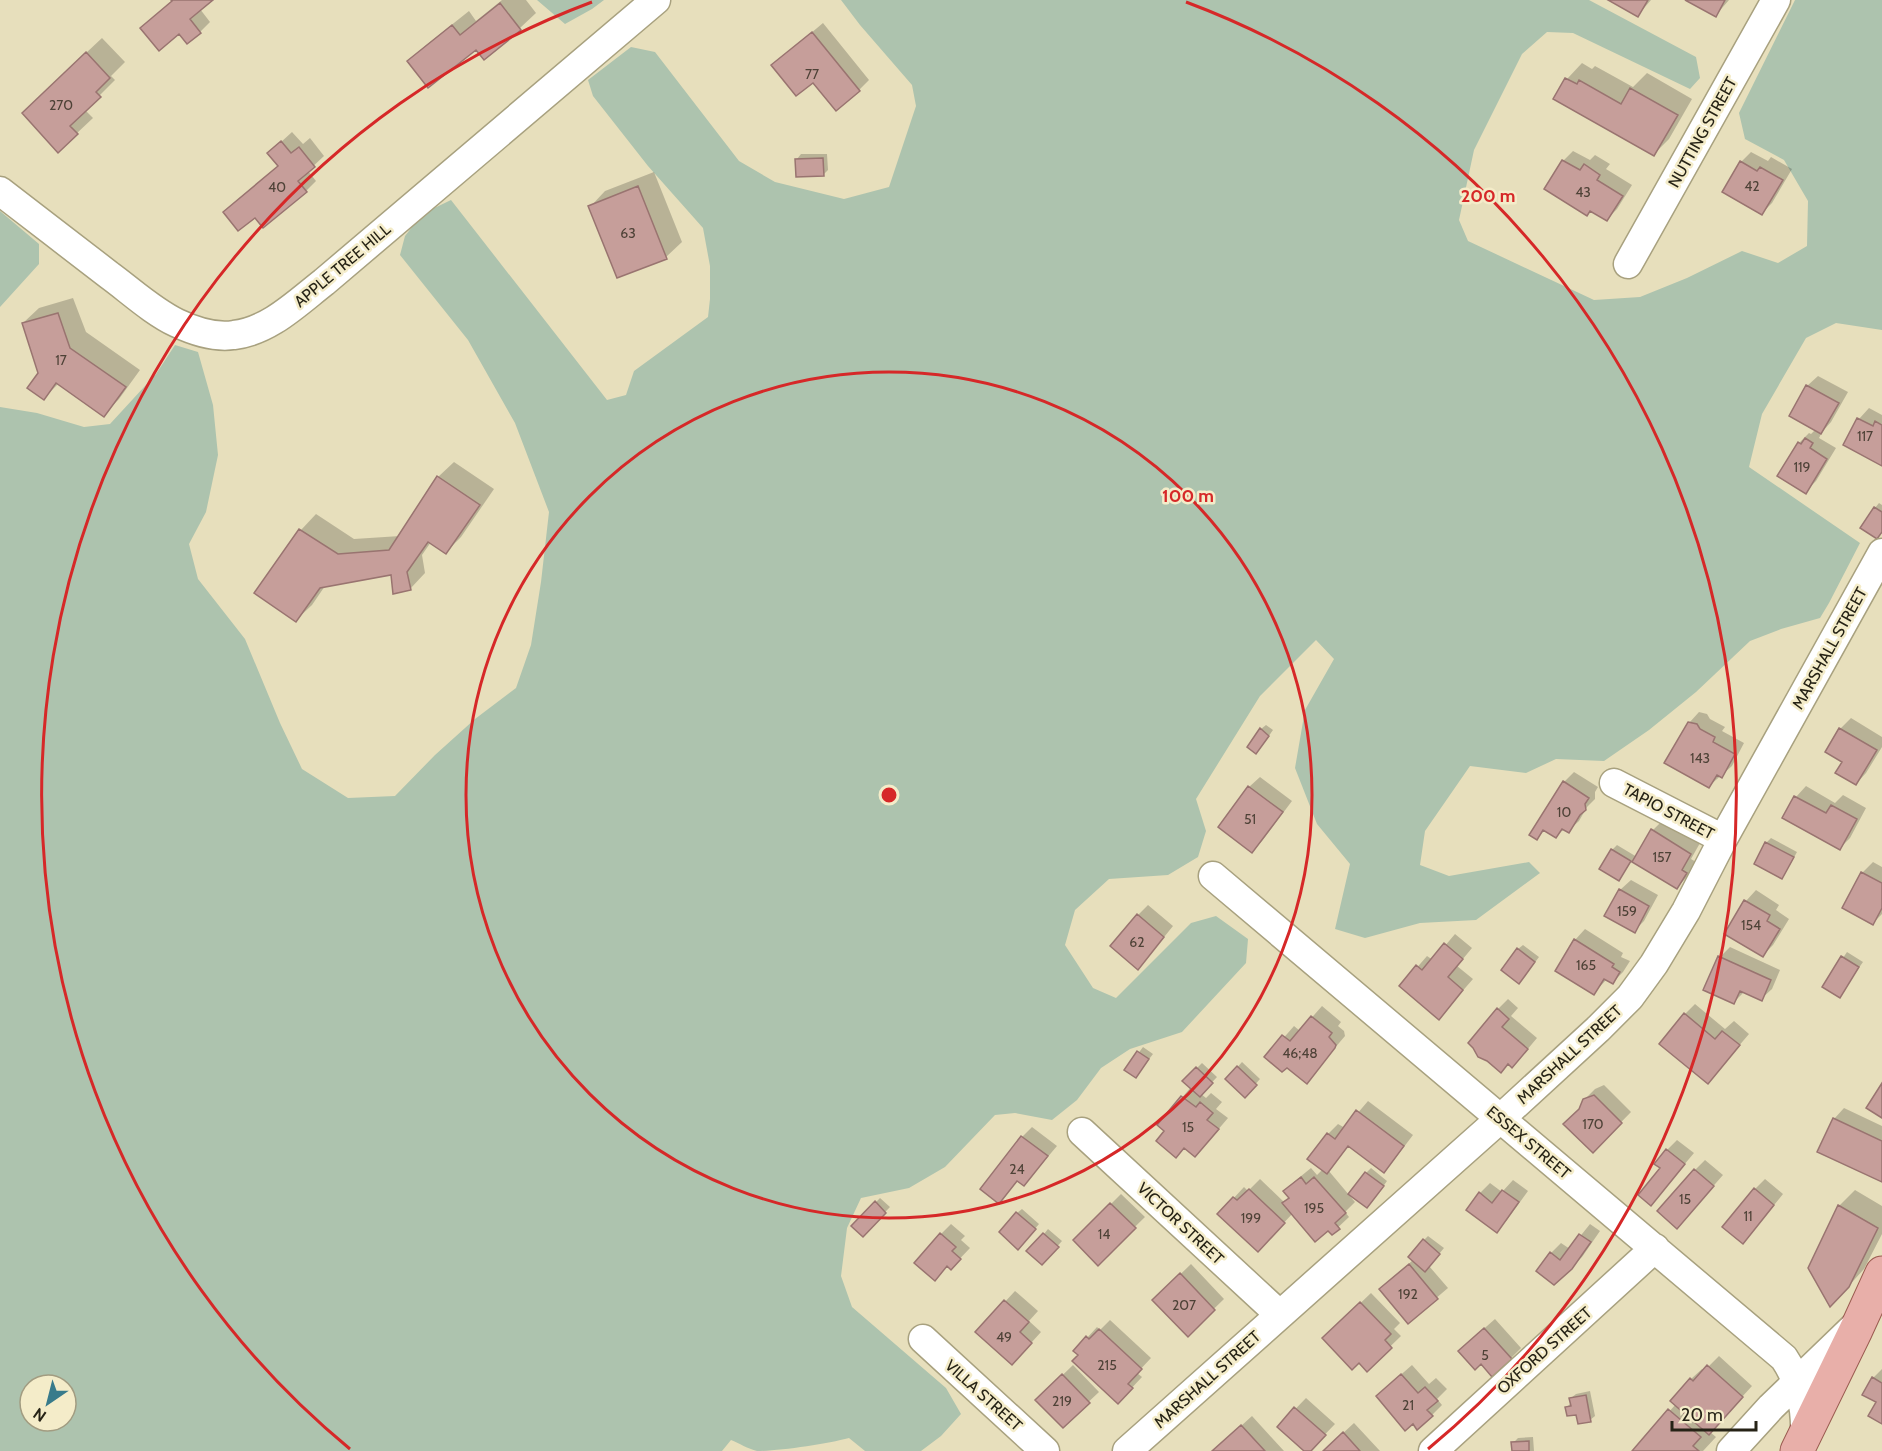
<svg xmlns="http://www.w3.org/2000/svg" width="1882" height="1451" font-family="Cabin,sans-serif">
<rect width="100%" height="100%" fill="#e7dfbc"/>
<path fill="#adc3ae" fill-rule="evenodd" d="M537,0H604L592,9L565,24Z
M841,0H1589L1696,57L1700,78L1690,89L1573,33L1547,32L1522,54L1474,150L1459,220L1468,241L1594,300L1640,297L1687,278L1742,251L1778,263L1807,246L1808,201L1784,160L1745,139L1739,113L1795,0H1882V330L1836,323L1806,338L1762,414L1749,467L1860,543L1829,603L1820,618L1781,629L1750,641L1696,692L1649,730L1604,761L1556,759L1526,773L1470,766L1425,831L1420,865L1449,876L1529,862L1540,873L1476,920L1420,923L1365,938L1335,929L1350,864L1317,824L1295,768L1305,710L1334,659L1316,640L1260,696L1196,799L1206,831L1198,857L1168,875L1109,879L1075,910L1065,945L1093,988L1116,998L1191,923L1216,916L1248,939L1246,963L1182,1032L1130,1049L1101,1068L1077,1100L1052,1120L1015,1113L995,1115L945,1167L909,1188L861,1198L847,1228L841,1276L852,1307L946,1388L961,1414L941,1436L921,1451H865L849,1438C827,1444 779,1451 757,1451C748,1449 739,1443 731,1440L722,1451H0V407L37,413L84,427L110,424L156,374L175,345L198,352L213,405L218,455L206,512L189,544L198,579L245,639L280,723L302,769L348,798L395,796L435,755L475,719L516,688L531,645L541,582L549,512L515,423L468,340L400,255L405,236L422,214L451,200L607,400L626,395L634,371L708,317L710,299V266L703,228L648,166L593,96L588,80L631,47L655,52L739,161L775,182L844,199L889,187L916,106L912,85L860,25ZM30,1385H66V1421H30Z
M0,211L39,244V264L0,307Z"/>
<path fill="#0003" d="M173,0H211L200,9L210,22L200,32H179L142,28Z
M502,0H526L536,13L520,28L484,57L476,48L409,62L425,46L469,11L476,21Z
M1611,0H1651L1638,15Z
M1688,0H1729L1716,15Z
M823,23L869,80L859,90L813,81L773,65Z
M102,38L125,62L111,76L115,80L85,110L93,118L58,151L39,97Z
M1582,63L1592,69L1595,66L1633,87L1647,73L1692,99L1669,139L1654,154L1567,79Z
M292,132L303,144L310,138L324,156L308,171L316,181L306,191L255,215L225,212L279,165L280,143Z
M1573,151L1590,160L1595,155L1610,164L1606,169L1632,185L1617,209L1607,219L1563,161Z
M1751,152L1768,161L1771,157L1792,169L1772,203L1762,213L1741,162Z
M801,154H827L828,170L823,175L797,159Z
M654,172L682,242L666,257L590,207L605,191Z
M73,298L86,332L140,370L119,399L104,415L59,383L44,398L40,373L23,323L39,308Z
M1818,376L1848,392L1831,422L1822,432L1819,438L1836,448L1816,481L1805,492L1799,443L1809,433L1811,434L1816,429L1807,386Z
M1869,408L1882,415V464L1845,445L1859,419Z
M454,462L494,489L461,537L446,552L431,542L422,555L425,573L410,589L392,573L325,586L312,605L296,620L301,530L316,514L354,539L400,536L438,477Z
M1879,503L1882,505V533L1877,537L1875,508Z
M1699,712L1707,714L1710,719L1725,727L1722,731L1744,743L1732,766L1709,786L1689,723Z
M1851,718L1882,737V747L1866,773L1856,784L1844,761L1827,751L1840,729Z
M1266,725L1273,730L1261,747V729Z
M1574,772L1598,787L1595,792V799L1587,807L1579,821L1568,831L1564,829L1556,836L1545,830L1537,838L1564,782Z
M1260,777L1292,801L1262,841L1252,851L1220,827L1249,787Z
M1806,786L1835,803L1843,795L1866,808L1850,838L1840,848L1784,817L1796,797Z
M1663,820L1700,843L1691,859L1696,862L1687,877L1677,887L1632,860L1619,880L1612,850L1617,845L1637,857L1653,830Z
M1771,838L1797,852L1786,872L1782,877L1756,863L1766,843Z
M1873,862L1882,867V914L1873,923L1844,907L1862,873Z
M1631,880L1658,895L1644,921L1634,931L1620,890Z
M1756,890L1779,905L1776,910L1789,919L1773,945L1763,955L1726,933L1746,901Z
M1148,905L1173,926L1148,957L1138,915Z
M1585,929L1623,953L1621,957L1630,961L1623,972L1613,982L1607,979L1594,993L1557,970L1575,940Z
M1455,934L1472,948L1457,966L1473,979L1439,1018L1401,986L1427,956L1433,960Z
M1523,945L1539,957L1524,977L1518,949Z
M1730,947L1780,970L1772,989L1761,999L1745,991L1734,1002L1720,957Z
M1847,952L1863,962L1839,996L1824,986Z
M1508,999L1518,1008L1511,1016L1537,1038L1522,1056L1508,1063L1498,1009Z
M1695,1004L1725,1029L1734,1021L1749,1034L1708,1082L1685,1014Z
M1322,1006L1341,1022L1338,1026L1344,1031L1345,1036L1306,1082L1287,1066L1267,1057L1294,1026L1300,1031Z
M1143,1047L1153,1054L1136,1076L1126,1070Z
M1242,1062L1260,1079L1245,1096L1227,1079Z
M1202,1063L1217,1077L1201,1094L1206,1098L1211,1093L1222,1102L1216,1109L1228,1118L1205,1145L1166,1131L1159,1125L1191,1087L1184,1081Z
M1604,1085L1631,1112L1593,1151L1584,1100L1595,1089Z
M1368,1101L1413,1135L1394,1160L1384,1171L1350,1145L1328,1170L1355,1202L1345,1212L1349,1217L1332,1233L1293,1213L1268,1240L1219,1214L1244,1187L1248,1191L1260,1179L1285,1203L1290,1197L1285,1191L1295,1181L1311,1168L1317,1175L1323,1169L1309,1159L1328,1134L1338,1124L1345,1128Z
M1844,1108L1882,1126V1180L1834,1119Z
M1032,1127L1057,1146L1024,1185L1018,1180L999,1202L1022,1137Z
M1677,1140L1694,1153L1651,1204L1667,1150Z
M1705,1160L1723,1175L1687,1216L1695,1170Z
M1371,1168L1387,1181L1372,1202L1366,1173Z
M1765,1179L1783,1194L1753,1231L1755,1189Z
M1513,1180L1528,1191L1507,1220L1497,1231L1480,1193L1490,1183L1502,1192Z
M1855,1190L1882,1206V1234L1864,1269L1845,1290L1839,1206Z
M1121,1194L1145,1217L1098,1263L1075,1240Z
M880,1198L890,1207L863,1235L853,1226Z
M1022,1209L1039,1224L1023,1243L1017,1213Z
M951,1224L965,1236L961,1240L970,1248L951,1268L948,1265L935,1279L941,1234Z
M1590,1224L1600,1231L1582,1257L1554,1283L1551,1253L1561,1243L1570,1249Z
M1048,1229L1062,1241L1046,1259L1044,1234Z
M1428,1236L1444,1248L1429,1266L1448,1288L1408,1322L1381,1289L1413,1260L1424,1240Z
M1191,1264L1224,1299L1188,1334L1154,1300Z
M1015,1291L1038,1311L1029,1321L1041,1332L1022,1353L977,1332Z
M1371,1293L1400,1323L1394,1329L1401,1336L1367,1369L1359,1361L1324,1338Z
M1495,1319L1521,1348L1511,1358L1470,1341Z
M1110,1320L1151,1358L1137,1373L1142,1377L1128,1392L1075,1351L1097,1327L1100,1330Z
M1719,1356L1752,1386L1710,1432L1716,1437L1703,1451H1634L1676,1404L1691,1379L1702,1369L1704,1371Z
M1073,1365L1099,1392L1063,1426L1037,1400Z
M1412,1365L1429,1384L1436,1378L1447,1389L1437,1399L1442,1405L1432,1415L1388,1386Z
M1882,1369V1422L1873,1378Z
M1590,1391L1595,1416L1590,1420L1566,1408L1572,1402L1571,1398L1576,1394Z
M1306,1398L1335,1424L1309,1451H1306L1279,1426Z
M1252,1416L1284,1451H1213L1219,1446Z
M1354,1423L1380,1451H1325L1328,1447Z
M1533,1437L1534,1451H1513V1443L1518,1438Z"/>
<path fill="#c69e9a" stroke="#997470" stroke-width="1.5" d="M171,0H213L190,19L201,33L187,44L179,34L159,51L140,28L172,1Z
M1608,0H1648L1638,17Z
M1685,0H1725L1716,17Z
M500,3L521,30L484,60L476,50L428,88L407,61L452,25L460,35Z
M812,32L860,91L836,111L813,83L796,96L771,65Z
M86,52L110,78L96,92L101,97L70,126L78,134L58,153L22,113Z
M1565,78L1577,84L1579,80L1621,104L1630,88L1678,115L1654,156L1553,99Z
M281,141L291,153L299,147L315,167L298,181L307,192L263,228L255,218L238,231L223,212L278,166L267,153Z
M823,158L824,176L796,177L795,159Z
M1562,160L1580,170L1584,164L1600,175L1597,180L1623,196L1607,221L1590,211L1587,216L1544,189Z
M1740,161L1757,171L1760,167L1783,180L1762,215L1722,192Z
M638,186L667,259L617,278L588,206Z
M58,313L70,348L126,387L104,417L56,383L44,400L27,388L38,373L22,323Z
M1806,385L1839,403L1821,434L1789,416Z
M1857,418L1873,426L1875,421L1882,425V466L1843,445Z
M1805,438L1813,443L1810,448L1827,459L1806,494L1777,476L1798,442L1801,444Z
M437,476L480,505L446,554L428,542L407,572L411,590L393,594L391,575L320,588L296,622L254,593L299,529L338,554L389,550Z
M1874,507L1882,512V532L1877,539L1860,528Z
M1688,722L1697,724L1700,729L1715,737L1713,742L1735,754L1722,778L1717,775L1709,788L1664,763Z
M1260,728L1269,736L1256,754L1247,747Z
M1839,728L1877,750L1856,785L1835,773L1842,762L1825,752Z
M1563,781L1589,798L1585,804L1586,810L1580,815L1569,833L1562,829L1556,838L1543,830L1537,840L1529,835Z
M1248,786L1283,812L1252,853L1218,827Z
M1794,796L1826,813L1831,805L1857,819L1840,850L1782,818Z
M1651,829L1691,854L1682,870L1687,873L1677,889L1632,862Z
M1765,842L1794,857L1782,879L1754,864Z
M1611,849L1631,861L1619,881L1599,869Z
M1861,872L1882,883V908L1873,925L1842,908Z
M1619,889L1649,906L1635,933L1604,916Z
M1744,900L1770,915L1767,921L1780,929L1763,957L1724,934Z
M1137,914L1164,937L1138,970L1110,946Z
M1574,939L1614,964L1612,967L1620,972L1613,984L1604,979L1594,995L1555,971Z
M1444,943L1463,959L1448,977L1463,990L1439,1020L1399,986L1416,965L1422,970Z
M1517,948L1535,962L1519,984L1501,970Z
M1718,956L1771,980L1762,1001L1740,991L1734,1004L1703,990Z
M1841,956L1859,967L1840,998L1822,987Z
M1497,1008L1509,1019L1502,1027L1528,1049L1512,1068L1508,1064L1501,1073L1487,1061L1478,1057L1473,1048L1468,1043Z
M1684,1013L1715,1039L1722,1031L1740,1045L1708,1084L1659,1044Z
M1311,1016L1332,1033L1329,1037L1336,1045L1335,1048L1307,1084L1287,1068L1282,1072L1264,1057L1282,1035L1290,1041Z
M1137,1051L1149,1059L1136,1078L1124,1070Z
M1237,1066L1257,1085L1245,1098L1225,1079Z
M1196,1067L1213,1083L1200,1097L1182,1081Z
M1882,1083V1118L1866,1108Z
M1594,1095L1622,1123L1593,1153L1563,1124L1579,1109L1583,1099Z
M1181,1096L1196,1107L1200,1102L1213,1113L1207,1120L1219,1129L1195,1157L1184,1148L1176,1158L1156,1141L1164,1131L1157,1125Z
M1356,1110L1404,1146L1384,1173L1348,1146L1327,1174L1307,1159L1327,1133L1335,1139Z
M1833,1118L1882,1141V1182L1817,1152Z
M1021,1136L1048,1156L1024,1186L1017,1181L999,1204L980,1189Z
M1666,1149L1685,1164L1651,1206L1638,1195L1660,1168L1654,1164Z
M1694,1169L1714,1186L1677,1229L1657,1211Z
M1365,1172L1384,1186L1367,1208L1348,1194Z
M1301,1177L1306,1184L1314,1177L1346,1213L1335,1223L1340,1229L1332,1235L1328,1231L1315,1242L1282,1203L1289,1198L1283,1191Z
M1754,1188L1774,1205L1743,1244L1722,1227Z
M1249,1189L1285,1223L1258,1252L1217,1214L1233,1197L1237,1200Z
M1502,1190L1519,1202L1497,1233L1466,1210L1479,1192L1492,1203Z
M875,1201L886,1213L863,1237L851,1226Z
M1110,1203L1136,1228L1098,1266L1073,1240Z
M1838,1205L1878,1228L1849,1287L1830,1307L1808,1268Z
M1016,1212L1036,1229L1018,1250L999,1232Z
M940,1233L956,1247L952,1251L961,1259L951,1270L947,1266L935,1281L914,1263Z
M1043,1233L1059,1247L1042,1265L1026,1251Z
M1579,1234L1591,1242L1572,1269L1554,1285L1536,1271L1550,1252L1560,1260Z
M1423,1239L1440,1254L1425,1272L1408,1257Z
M1409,1264L1438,1299L1408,1324L1379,1289Z
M1180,1273L1215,1310L1188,1337L1152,1300Z
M1004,1300L1029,1322L1020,1332L1032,1343L1012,1365L975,1332Z
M1360,1302L1391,1334L1385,1340L1392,1348L1367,1372L1359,1363L1352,1370L1322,1338Z
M1484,1328L1512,1359L1492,1377L1481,1364L1475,1370L1458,1351Z
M1099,1329L1142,1369L1128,1384L1133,1388L1118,1404L1072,1361L1078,1355L1073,1351L1086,1336L1089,1339Z
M1707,1365L1743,1397L1709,1435L1670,1401L1690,1378L1693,1381Z
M1062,1374L1090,1403L1063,1428L1035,1400Z
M1401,1374L1418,1393L1425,1387L1438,1401L1427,1410L1433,1416L1417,1430L1413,1424L1405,1431L1376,1396Z
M1872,1377L1882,1383V1424L1868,1416L1876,1402L1862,1395Z
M1586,1395L1591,1422L1578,1424L1576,1415L1567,1416L1565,1407L1571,1406L1569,1398Z
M1294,1407L1326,1435L1311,1451H1304L1277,1427Z
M1668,1409L1701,1437L1693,1446L1699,1451H1632Z
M1241,1425L1265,1451H1212Z
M1343,1432L1360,1451H1323Z
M1529,1441V1451H1512L1511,1442Z"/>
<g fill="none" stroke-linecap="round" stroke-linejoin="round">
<g stroke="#a8a17f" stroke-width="31">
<path id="minor" d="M0,191C36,219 73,247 109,275C131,291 152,311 177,323C194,331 214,338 234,335C269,331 297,303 324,282L656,0
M1628,264L1776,0
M1614,783L1723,839
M1213,876L1784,1358C1800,1382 1806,1406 1805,1435
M1082,1132L1279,1314
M923,1339L1045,1451
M1127,1451L1501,1118L1598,1029L1630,997L1654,964L1686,911L1723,839L1882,553
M1433,1451L1655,1248
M1731,1451L1771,1407L1854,1327"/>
</g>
<g stroke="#9a5b50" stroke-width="35">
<path id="major" d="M1797,1451L1856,1330L1882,1273"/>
</g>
<use href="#minor" stroke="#fff" stroke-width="28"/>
<use href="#major" stroke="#e8afa9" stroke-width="33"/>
</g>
<g fill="none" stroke="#d62828" stroke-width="3">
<circle cx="889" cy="795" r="423"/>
<path d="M350 1449A847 847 0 0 1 592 2M1186 2A847 847 0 0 1 1428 1449"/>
</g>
<g text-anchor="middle" stroke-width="5" stroke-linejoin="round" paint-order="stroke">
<g font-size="14" fill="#4e4237">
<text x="812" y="79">77</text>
<text x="61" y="110">270</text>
<text x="1752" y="191">42</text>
<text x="277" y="192">40</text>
<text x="1583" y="197">43</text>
<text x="628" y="238">63</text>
<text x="61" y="365">17</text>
<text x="1865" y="441">117</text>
<text x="1802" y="472">119</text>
<text x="1700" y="763">143</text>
<text x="1564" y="817">10</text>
<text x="1250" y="824">51</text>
<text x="1662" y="862">157</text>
<text x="1627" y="916">159</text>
<text x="1751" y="930">154</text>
<text x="1137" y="947">62</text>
<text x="1586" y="970">165</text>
<text x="1300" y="1058">46;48</text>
<text x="1593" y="1129">170</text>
<text x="1188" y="1132">15</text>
<text x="1017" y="1174">24</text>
<text x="1685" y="1204">15</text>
<text x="1314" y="1213">195</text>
<text x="1748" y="1221">11</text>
<text x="1251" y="1223">199</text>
<text x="1104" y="1239">14</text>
<text x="1408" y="1299">192</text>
<text x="1184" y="1310">207</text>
<text x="1004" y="1342">49</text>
<text x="1485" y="1360">5</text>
<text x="1107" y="1370">215</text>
<text x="1062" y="1406">219</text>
<text x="1408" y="1410">21</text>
</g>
<g font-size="16" fill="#262316" stroke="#f4ecc9">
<text transform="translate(1702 132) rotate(-61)" y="6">NUTTING STREET</text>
<text transform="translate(342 265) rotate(-40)" y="6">APPLE TREE HILL</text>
<text transform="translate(1829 648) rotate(-61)" y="6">MARSHALL STREET</text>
<text transform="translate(1669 811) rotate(28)" y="6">TAPIO STREET</text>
<text transform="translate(1569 1054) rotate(-43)" y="6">MARSHALL STREET</text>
<text transform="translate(1529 1142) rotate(40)" y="6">ESSEX STREET</text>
<text transform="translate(1181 1223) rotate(43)" y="6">VICTOR STREET</text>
<text transform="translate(1544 1350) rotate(-42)" y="6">OXFORD STREET</text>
<text transform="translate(1207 1379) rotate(-42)" y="6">MARSHALL STREET</text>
<text transform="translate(984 1395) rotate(42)" y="6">VILLA STREET</text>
</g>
</g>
<circle cx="889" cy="795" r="9" fill="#d62828" stroke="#f4ecc9" stroke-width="3"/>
<g font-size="18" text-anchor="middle" font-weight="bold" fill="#d62828" stroke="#f4ecc9" stroke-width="5" stroke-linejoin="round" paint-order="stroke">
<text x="1488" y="202">200 m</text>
<text x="1188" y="502">100 m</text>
</g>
<g transform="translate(48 1403) rotate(215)"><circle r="28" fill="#f4ecc9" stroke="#a29c81" stroke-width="1.5"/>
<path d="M0-4.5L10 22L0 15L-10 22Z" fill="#387b8b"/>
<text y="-9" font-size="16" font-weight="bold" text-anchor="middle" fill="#262316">N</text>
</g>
<path d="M1672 1421v9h84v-9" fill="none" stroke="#262316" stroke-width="3"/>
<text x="1681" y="1421" font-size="18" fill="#262316" stroke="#f4ecc9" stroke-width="4.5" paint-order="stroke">20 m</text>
</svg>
